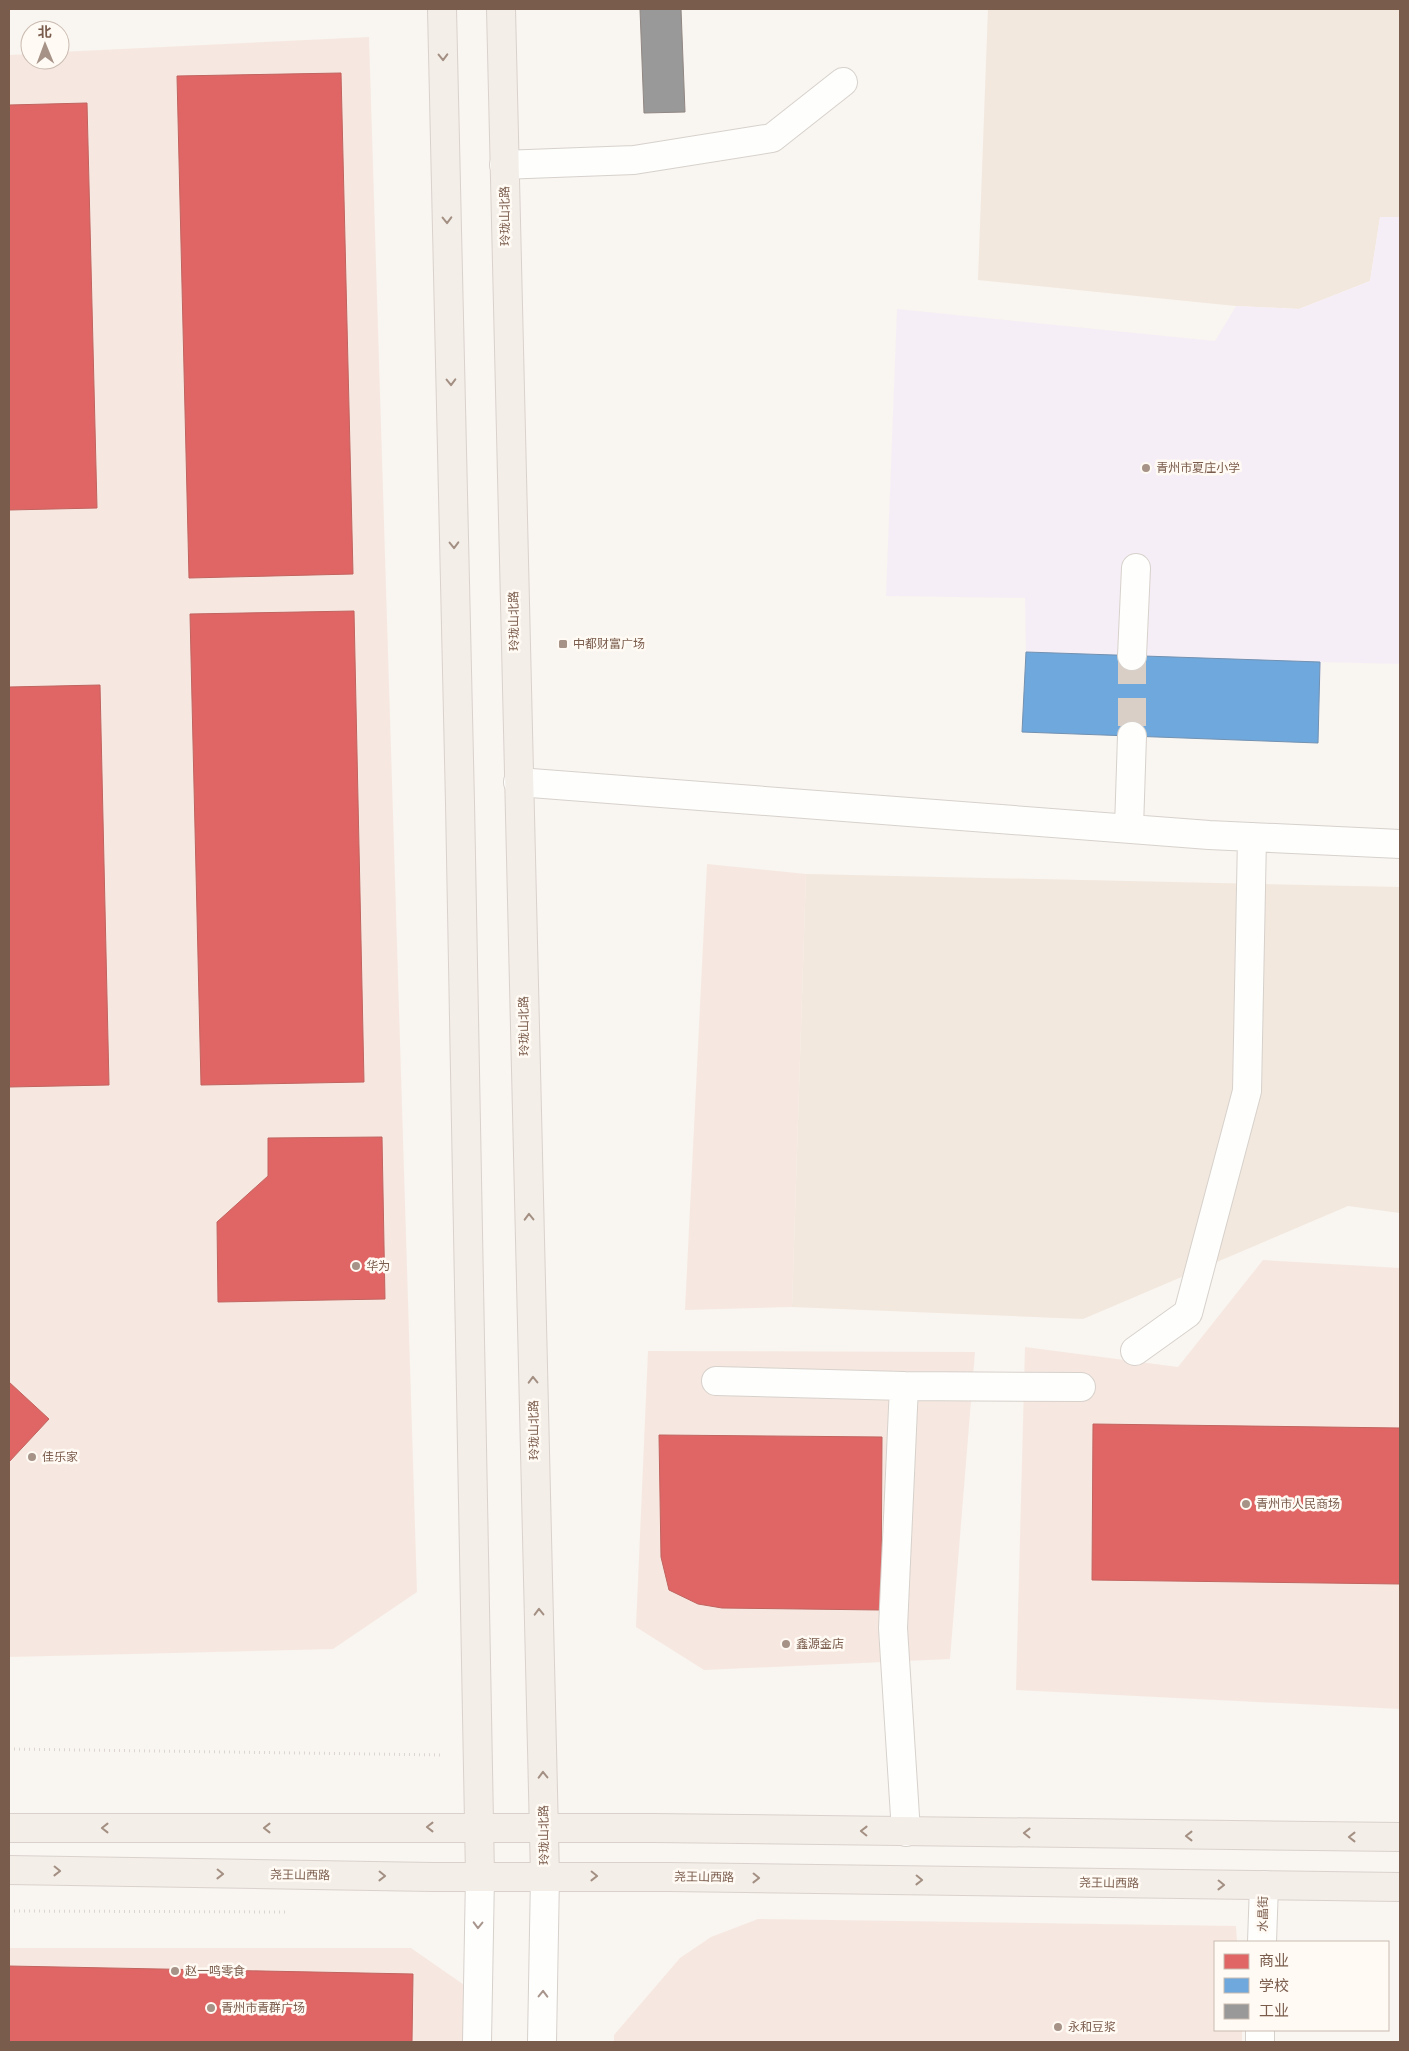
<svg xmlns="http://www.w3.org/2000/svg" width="1409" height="2051" font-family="Mulish,'Noto Sans SC',sans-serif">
<rect width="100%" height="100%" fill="#f9f5f0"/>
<path fill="#f2e8de" d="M988,9H1400V217L1380,218L1370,281L1299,309L1236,306L978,280Z
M806,874L1400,887V1213L1348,1206L1083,1319L792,1307Z"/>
<path fill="#f6e8e1" d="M369,37L417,1592L333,1649L9,1657V55L30,54V60H60V52Z
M707,864L806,874L792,1307L685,1310Z
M1263,1260L1400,1268V1709L1016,1690L1025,1347L1178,1367Z
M648,1351L975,1352L950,1659L704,1670L636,1627Z
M758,1919L1236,1926L1237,1942H1215V2030H1242V2042H614V2035L680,1958L711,1937Z
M9,1948H411L467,1987L466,2042H9Z"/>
<path fill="#f6eef6" d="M1380,217H1400V664L1321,662L1318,743L1022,732L1026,652L1025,598L886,596L897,309L1215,341L1236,306L1299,309L1370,281Z"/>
<path fill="#e06666" stroke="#c1635e" d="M341,73L353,574L189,578L177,76Z
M87,103L97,508L9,510V105Z
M354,611L364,1082L201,1085L190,614Z
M100,685L109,1085L9,1087V687Z
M382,1137L385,1299L218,1302L217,1222L268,1176V1138Z
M9,1382L49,1419L9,1462Z
M1093,1424L1400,1428V1584L1092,1580Z
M659,1435L882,1437L881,1610L722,1608L698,1604L669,1590L661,1557Z
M9,1966L413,1974L412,2042H9Z"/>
<path fill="#6fa8dc" stroke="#7291b1" d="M1026,652L1320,662L1318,743L1022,732Z"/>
<path fill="#999" stroke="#908782" d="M640,9H681L685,112L644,113Z"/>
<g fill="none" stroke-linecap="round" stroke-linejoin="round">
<path stroke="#d9cfc7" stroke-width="28" stroke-dasharray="28 14" stroke-linecap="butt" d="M1132,656V736"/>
<g stroke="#d7d1cb" stroke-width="30">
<path id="minor" d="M504,165L634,160L772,138L843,82
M1132,656L1136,568
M518,782L1209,835L1400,844
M1129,828L1132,736
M1135,1351L1188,1313L1247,1091L1252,837
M716,1381L904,1386L1081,1387
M904,1386L893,1628L906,1832
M1262,1942L1264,1885
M477,2042L480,1876
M542,2042L545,1876
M1260,2042V2030"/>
</g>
<g stroke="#dad1cc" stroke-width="30">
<path id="major" d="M442,9L460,803L480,1876
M501,9L545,1876
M9,1828H654L1400,1837
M9,1870L433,1877H669L1400,1887"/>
</g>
<path stroke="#dcd5d0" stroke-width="3" stroke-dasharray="1 4" stroke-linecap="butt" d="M9,1749L444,1755
M9,1911L286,1912"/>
<use href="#minor" stroke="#fefefd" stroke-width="28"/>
<use href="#major" stroke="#f3eee8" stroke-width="28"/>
</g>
<defs><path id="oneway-chevron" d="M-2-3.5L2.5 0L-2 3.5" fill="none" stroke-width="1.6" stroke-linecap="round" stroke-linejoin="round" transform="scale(1.25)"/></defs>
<g stroke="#a48f83">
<use href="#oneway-chevron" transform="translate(443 57) rotate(89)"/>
<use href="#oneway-chevron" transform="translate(447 220) rotate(89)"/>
<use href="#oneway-chevron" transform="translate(451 382) rotate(89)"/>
<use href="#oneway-chevron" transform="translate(454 545) rotate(89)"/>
<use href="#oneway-chevron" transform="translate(529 1217) rotate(-91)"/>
<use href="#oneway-chevron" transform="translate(533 1380) rotate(-91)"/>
<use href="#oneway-chevron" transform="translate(539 1612) rotate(-91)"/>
<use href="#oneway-chevron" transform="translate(543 1775) rotate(-91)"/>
<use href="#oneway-chevron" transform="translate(430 1827) rotate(180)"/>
<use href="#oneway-chevron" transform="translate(105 1828) rotate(180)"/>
<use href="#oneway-chevron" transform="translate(267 1828) rotate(180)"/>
<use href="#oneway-chevron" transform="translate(864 1831) rotate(-179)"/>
<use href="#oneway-chevron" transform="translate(1027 1833) rotate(-179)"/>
<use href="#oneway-chevron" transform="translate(1189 1836) rotate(-180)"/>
<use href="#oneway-chevron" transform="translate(1352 1837) rotate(-180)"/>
<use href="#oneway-chevron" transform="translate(57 1871) rotate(1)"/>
<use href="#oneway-chevron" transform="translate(220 1874) rotate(1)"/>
<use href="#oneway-chevron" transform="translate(382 1876) rotate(1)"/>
<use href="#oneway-chevron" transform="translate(594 1876) rotate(1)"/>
<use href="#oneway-chevron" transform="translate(756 1878) rotate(1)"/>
<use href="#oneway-chevron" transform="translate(919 1880) rotate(1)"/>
<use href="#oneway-chevron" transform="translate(1221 1885) rotate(1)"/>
</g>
<g stroke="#a8958b">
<use href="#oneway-chevron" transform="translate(478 1925) rotate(91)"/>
<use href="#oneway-chevron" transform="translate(543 1994) rotate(-89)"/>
</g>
<g fill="#a69286" stroke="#fffaf3" stroke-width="2">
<circle cx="1146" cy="468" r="5"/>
<rect x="558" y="639" width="10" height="10" rx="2.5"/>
<circle cx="356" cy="1266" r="5"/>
<circle cx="32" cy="1457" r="5"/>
<circle cx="1246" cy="1504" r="5"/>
<circle cx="786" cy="1644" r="5"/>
<circle cx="175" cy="1971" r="5"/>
<circle cx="211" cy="2008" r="5"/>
<circle cx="1058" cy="2027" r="5"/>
</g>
<g text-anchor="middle" stroke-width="5" stroke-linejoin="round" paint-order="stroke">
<g font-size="12" fill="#7a5c4d" stroke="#fffaf3">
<text transform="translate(505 216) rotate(-91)" y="4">玲珑山北路</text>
<text transform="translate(514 621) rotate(-91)" y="4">玲珑山北路</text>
<text transform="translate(524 1026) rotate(-91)" y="4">玲珑山北路</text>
<text transform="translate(534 1430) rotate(-91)" y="4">玲珑山北路</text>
<text transform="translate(544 1835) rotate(-91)" y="4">玲珑山北路</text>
<text transform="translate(300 1875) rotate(1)" y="4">尧王山西路</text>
<text transform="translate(704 1877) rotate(1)" y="4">尧王山西路</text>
<text transform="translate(1109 1883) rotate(1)" y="4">尧王山西路</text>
<text transform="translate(1263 1914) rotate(-89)" y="4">水晶街</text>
</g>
<g font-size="12" fill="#7a5c4d" stroke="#fffaf3" text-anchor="start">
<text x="1156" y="472">青州市夏庄小学</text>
<text x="573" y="648">中都财富广场</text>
<text x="366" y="1270">华为</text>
<text x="42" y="1461">佳乐家</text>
<text x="1256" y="1508">青州市人民商场</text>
<text x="796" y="1648">鑫源金店</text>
<text x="185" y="1975">赵一鸣零食</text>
<text x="221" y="2012">青州市青群广场</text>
<text x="1068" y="2031">永和豆浆</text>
</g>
</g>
<rect width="1409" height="2051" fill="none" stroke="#7a5c4d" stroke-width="20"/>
<rect x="1214" y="1941" width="175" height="90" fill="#fffaf3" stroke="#cabbb1"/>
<rect x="1224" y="1954" width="25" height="15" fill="#e06666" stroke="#cabbb1"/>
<text x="1259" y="1966" font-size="15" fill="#7a5c4d">商业</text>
<rect x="1224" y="1978" width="25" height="15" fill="#6fa8dc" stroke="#cabbb1"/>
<text x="1259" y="1991" font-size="15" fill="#7a5c4d">学校</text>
<rect x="1224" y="2004" width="25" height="15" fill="#999999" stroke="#cabbb1"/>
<text x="1259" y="2016" font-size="15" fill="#7a5c4d">工业</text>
<g transform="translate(45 45) rotate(359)"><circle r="24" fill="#fffaf3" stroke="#cabbb1"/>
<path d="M0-4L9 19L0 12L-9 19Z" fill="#a69286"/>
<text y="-8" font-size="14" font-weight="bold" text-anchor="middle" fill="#7a5c4d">北</text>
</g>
</svg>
